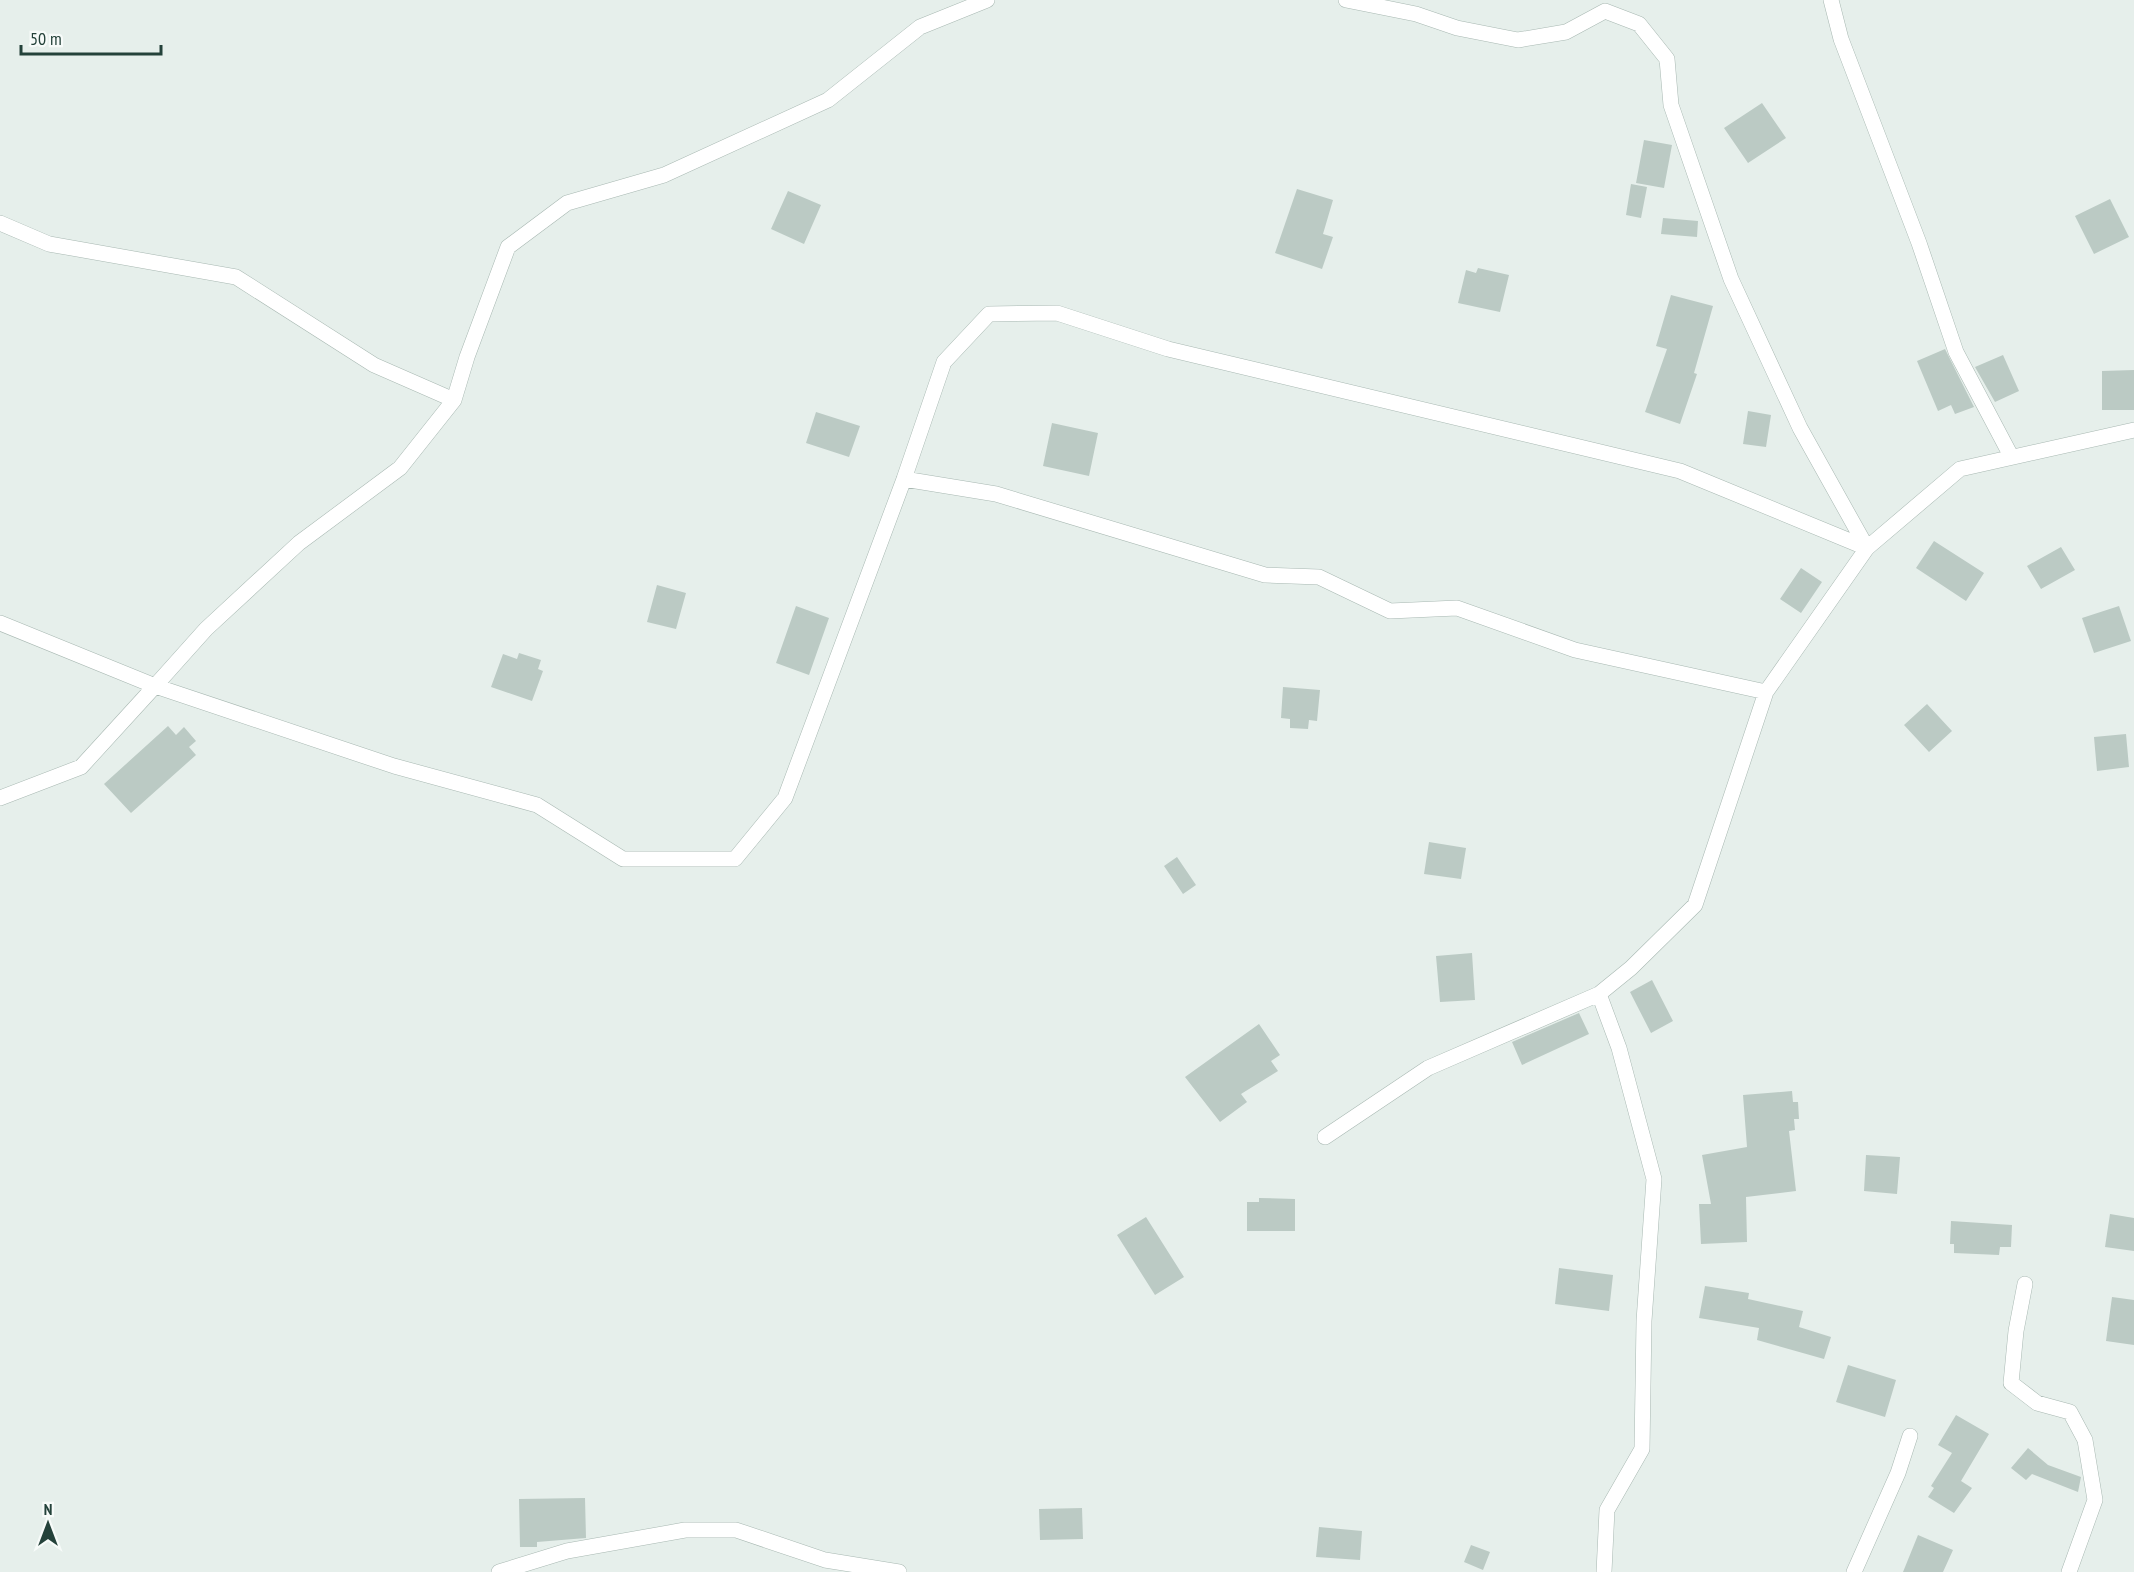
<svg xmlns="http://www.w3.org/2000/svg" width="2134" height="1572" font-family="'PT Sans Narrow',sans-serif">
<rect width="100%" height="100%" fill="#e6efeb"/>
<path fill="#bbcac4" d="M1762,103L1786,138L1748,163L1724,128Z
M1644,140L1672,145L1664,188L1636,183Z
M1631,184L1647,187L1641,218L1626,215Z
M1297,189L1333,200L1323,234L1333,237L1322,269L1275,253Z
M788,191L821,205L804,244L771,229Z
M2110,199L2129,237L2094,254L2075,216Z
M1663,218L1698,221L1697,237L1661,234Z
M1478,268L1509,275L1500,312L1458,303L1466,270L1476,273Z
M1671,295L1713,306L1694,373L1697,374L1680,424L1645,412L1667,349L1656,346Z
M1945,349L1974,407L1955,414L1951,405L1938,411L1917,361Z
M2003,355L2019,391L1995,402L1975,367Z
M2134,370V410H2102V371Z
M1748,411L1771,415L1766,447L1743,444Z
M816,412L860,426L849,457L806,443Z
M1052,423L1098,433L1089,476L1043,466Z
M1934,541L1984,573L1966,601L1916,568Z
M2061,547L2075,570L2041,589L2027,566Z
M1801,568L1822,582L1801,613L1780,599Z
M657,585L686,593L676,629L647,622Z
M796,606L829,618L809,675L776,663Z
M2119,606L2131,641L2094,653L2082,618Z
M519,653L541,660L538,669L543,671L532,701L491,687L503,654L517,659Z
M1283,687L1320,690L1317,721L1309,720L1308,729L1290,728V719L1281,718Z
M1927,704L1952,731L1929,752L1904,725Z
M168,726L176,735L184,727L196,741L189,747L196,755L131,813L104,784Z
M2126,734L2129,767L2097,771L2094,737Z
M1429,842L1466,848L1461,879L1424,874Z
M1177,857L1196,885L1183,894L1164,866Z
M1472,953L1475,1000L1440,1002L1436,956Z
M1652,980L1673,1021L1651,1033L1630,992Z
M1579,1013L1589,1034L1522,1065L1512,1042Z
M1259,1024L1280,1055L1271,1061L1278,1071L1241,1094L1247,1102L1220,1122L1185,1077Z
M1792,1091L1793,1102H1798L1799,1119H1794L1795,1130L1789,1131L1796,1191L1746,1197L1747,1242L1701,1244L1699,1204H1711L1702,1155L1747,1147L1743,1095Z
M1866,1155L1900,1157L1897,1194L1864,1191Z
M1259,1198L1295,1199V1231H1247V1202H1259Z
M2110,1214L2134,1218V1251L2105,1247Z
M1146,1217L1184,1277L1155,1295L1117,1235Z
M1951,1221L2012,1225L2011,1247H2000L1999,1255L1954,1253V1244H1950Z
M1559,1268L1613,1275L1609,1311L1555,1304Z
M1705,1286L1749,1293L1748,1299L1803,1311L1799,1327L1831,1337L1824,1359L1757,1340L1759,1328L1699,1318Z
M2112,1297L2134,1300V1345L2106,1341Z
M1848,1365L1896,1380L1885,1417L1836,1402Z
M1956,1415L1989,1434L1961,1481L1972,1488L1954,1513L1928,1497L1934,1488L1931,1486L1952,1453L1938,1445Z
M2028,1448L2048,1465L2081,1477L2078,1492L2032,1474L2026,1480L2011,1468Z
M585,1498L586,1538L537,1542V1547H520L519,1499Z
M1082,1508L1083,1539L1040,1540L1039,1509Z
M1319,1527L1362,1531L1360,1560L1316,1557Z
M1918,1535L1953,1550L1943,1572H1903Z
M1471,1545L1490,1552L1483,1570L1464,1562Z"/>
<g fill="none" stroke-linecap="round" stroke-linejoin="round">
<g stroke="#a8b8b2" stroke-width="16">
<path id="street" d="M987,0L920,27L828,100L664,175L567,203L508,247L467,357L454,400L400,468L299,543L206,629L155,686L394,766L537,805L623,859H735L785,798L904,479L944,362L989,314L1057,313L1168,349L1680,471L1867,548L1800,428L1731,279L1671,105L1667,59L1639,24L1605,11L1566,32L1518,40L1457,28L1416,14L1346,0
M1831,0L1841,39L1919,243L1956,352L2011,456
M0,223L49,244L236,277L374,365L454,400
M904,479L996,494L1265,575L1319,577L1390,611L1457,608L1575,650L1766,692
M0,623L155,686L81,767L0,798
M1325,1137L1428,1068L1599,994
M2025,1284L2016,1331L2011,1383L2037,1403L2070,1412L2085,1440L2095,1500L2069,1572
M499,1572L567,1551L685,1530H736L825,1560L899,1572
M1604,1572L1607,1510L1642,1449L1644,1321L1654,1179L1619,1048L1599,994L1631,968L1695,905L1766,692L1867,548L1960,469L2134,430
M1854,1572L1898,1473L1910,1436"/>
</g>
<use href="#street" stroke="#fff" stroke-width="15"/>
</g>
<g transform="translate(48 1524)" stroke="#f7fbf9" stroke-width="4.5" paint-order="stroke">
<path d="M0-4.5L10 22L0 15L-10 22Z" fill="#24423a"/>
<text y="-9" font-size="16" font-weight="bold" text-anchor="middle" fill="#24423a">N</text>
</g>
<path d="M21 45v9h140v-9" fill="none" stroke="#24423a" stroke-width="3"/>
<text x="30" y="45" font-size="18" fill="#24423a" stroke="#f7fbf9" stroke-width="4.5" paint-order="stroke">50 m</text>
</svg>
